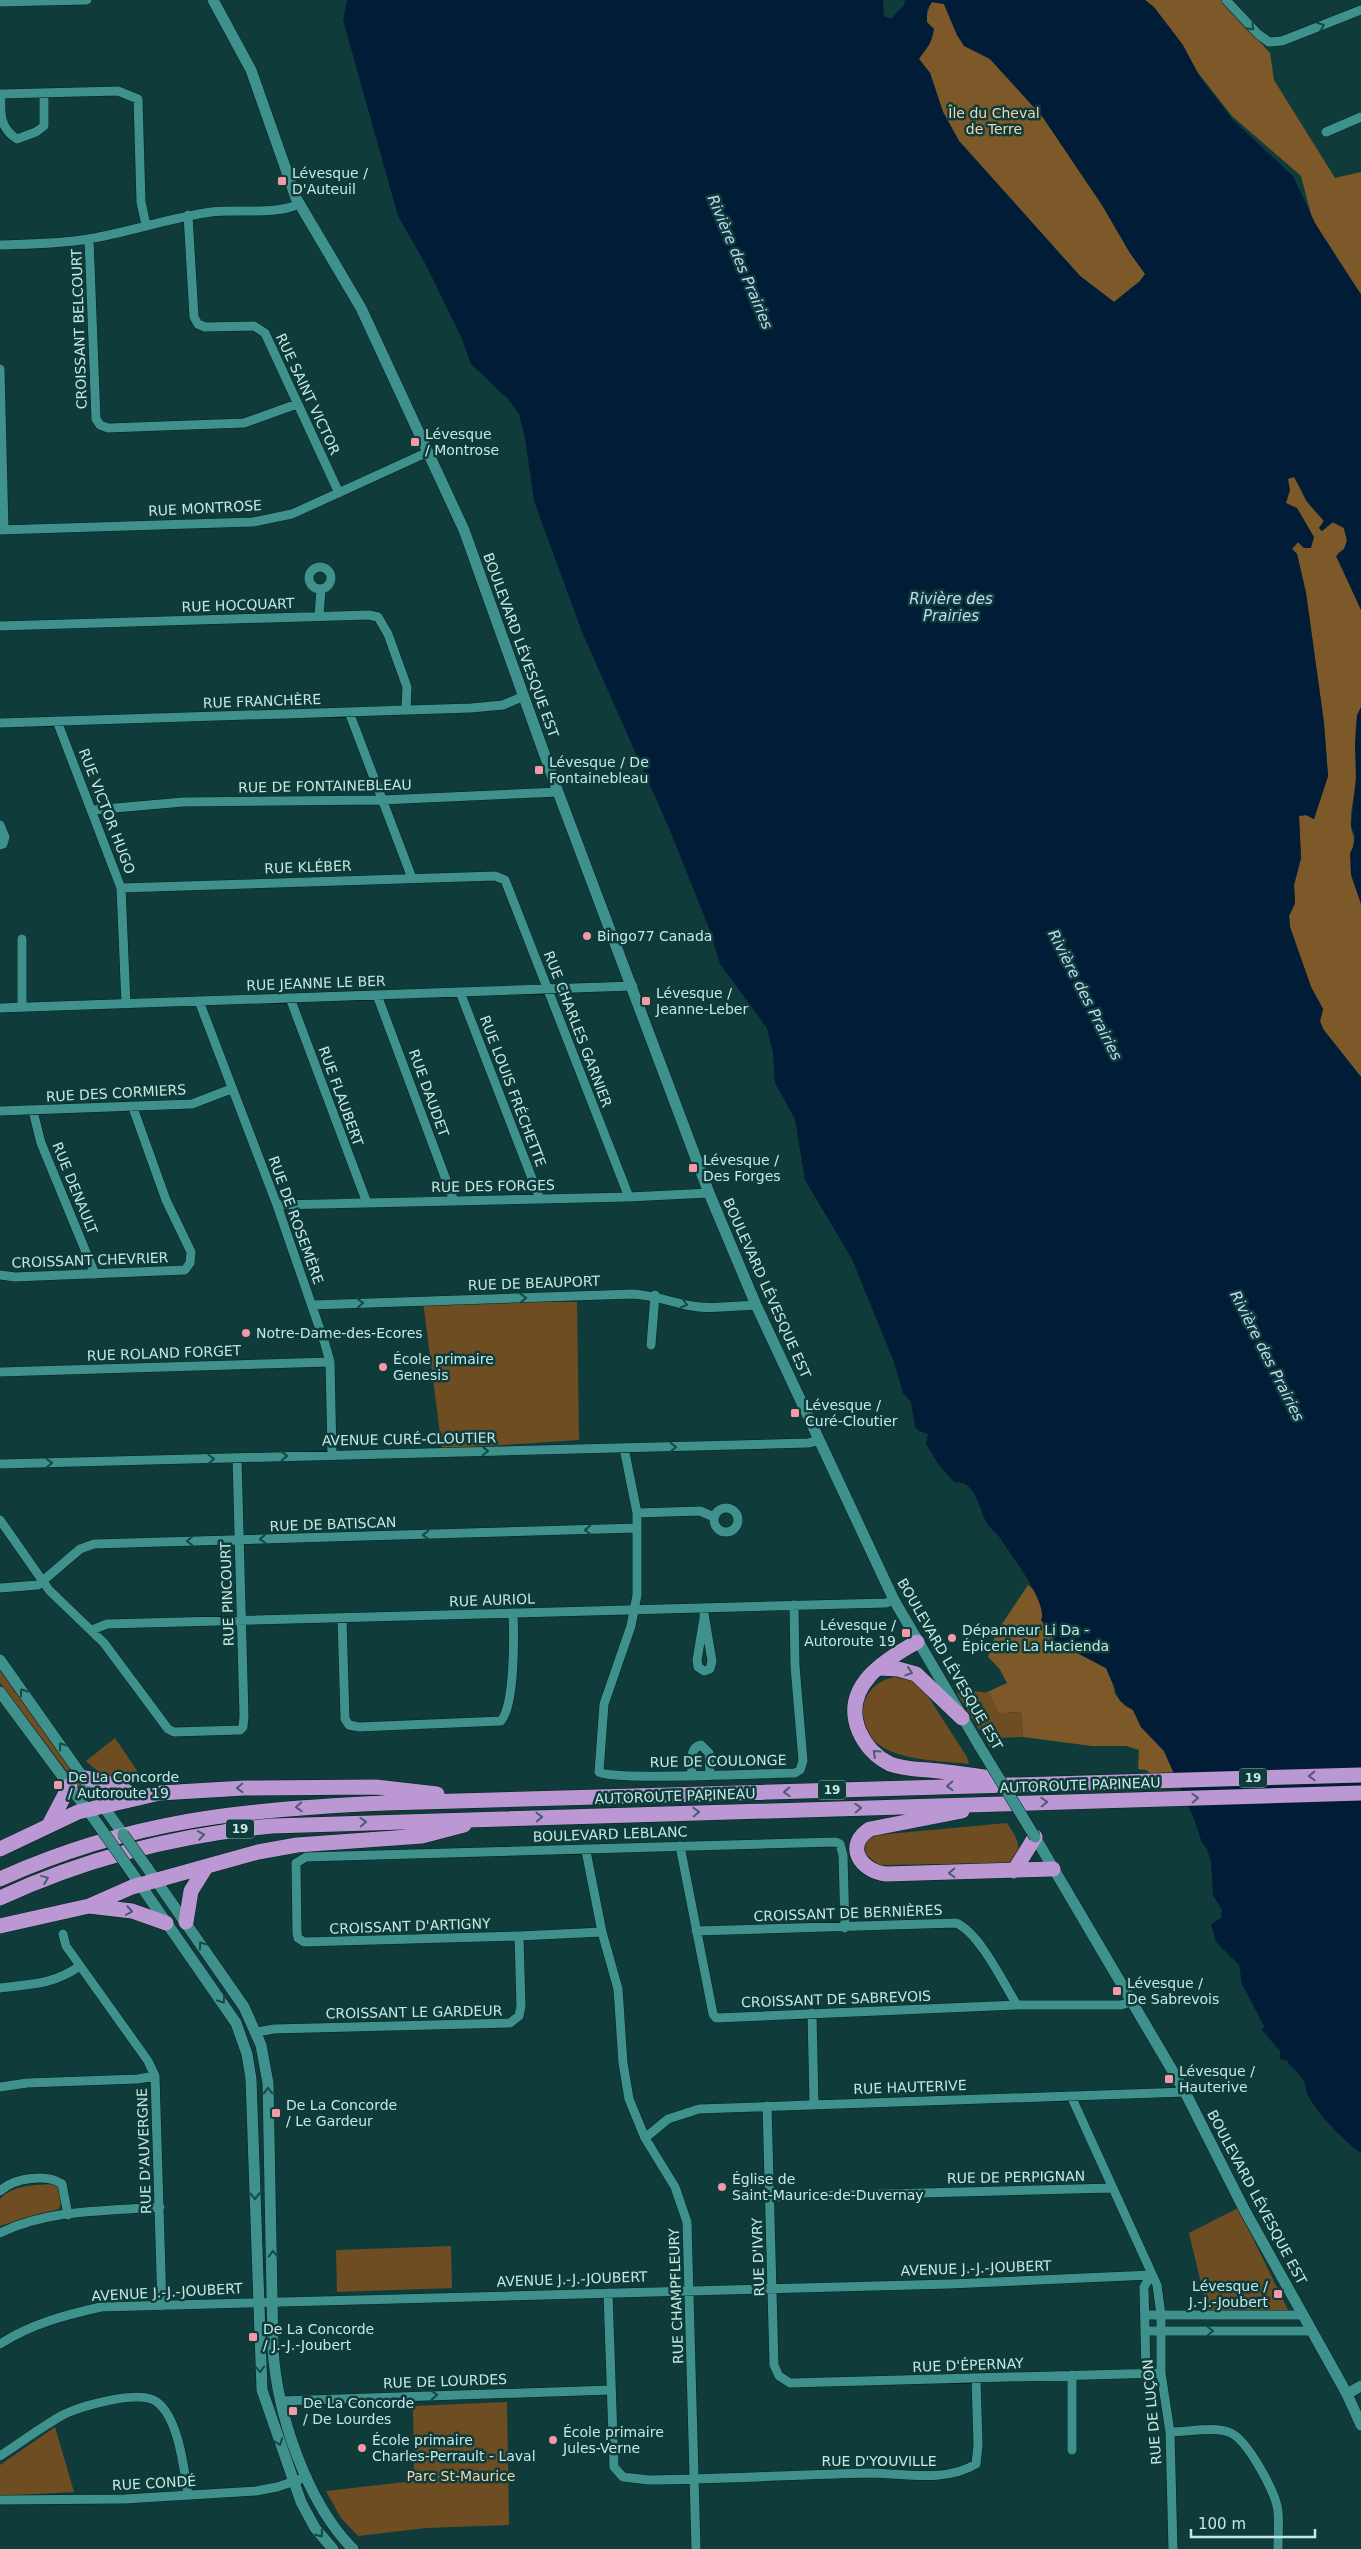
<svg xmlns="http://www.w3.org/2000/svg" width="1361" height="2549" font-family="'DejaVu Sans',sans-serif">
<rect width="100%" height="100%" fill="#0f3c3a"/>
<path fill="#6e4d23" d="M423,1301L577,1302L579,1440L442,1449Z
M0,1669L89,1795L86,1797L0,1683Z
M895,1677L914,1681L922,1687L967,1757L969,1764C937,1760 874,1762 865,1724C863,1716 861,1709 864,1702C870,1687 880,1680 895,1677Z
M966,1690L989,1693L1008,1713L1021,1712L1023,1737L993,1738L990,1747L957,1694Z
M115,1738L146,1784C121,1784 104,1778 86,1761Z
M1007,1823C1017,1838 1025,1849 1009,1863L879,1865L865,1854L866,1841L877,1835Z
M55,2184C61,2189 63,2201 59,2209L0,2226V2199C13,2184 37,2185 55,2184Z
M1238,2208L1290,2314L1208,2312L1189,2233Z
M451,2246L452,2288L337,2292L336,2250Z
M507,2402L509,2525L426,2528L358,2536L341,2518L326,2491L414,2481L413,2406Z
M55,2427L74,2492L0,2496V2465Z"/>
<path fill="#7d5828" d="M1141,0H1222L1270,53L1274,80L1335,178L1361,172V294L1313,222L1301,176L1232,116Z
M932,2L944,4L957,35L964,45L990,59L1042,116L1102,205L1130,253L1146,274L1140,281L1114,302L1080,276L959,141L943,112L930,73L919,59C928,42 922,18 932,2Z
M1290,477H1294C1300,484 1301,491 1305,499C1310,507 1317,513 1324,521L1319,528L1322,531L1332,522L1344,528L1347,541L1344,549L1338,553L1361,610V707C1351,730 1358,755 1356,779C1355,794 1350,810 1351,825C1352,838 1358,838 1350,854L1361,904V1077L1323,1029L1320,1021L1323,1009L1311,987L1290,927L1289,916L1295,903L1294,885L1301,858L1299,816L1306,815L1314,819L1328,776L1324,723L1306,593L1297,554L1292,549L1298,542L1304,548H1311L1286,503L1288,479Z
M1028,1585L1036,1592L1042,1609L1044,1628L1056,1642L1106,1668L1113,1684L1115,1694L1125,1706L1133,1710L1141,1727L1164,1751L1174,1773H1150L1146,1770L1138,1769L1139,1750L1126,1746H1092L1023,1737L1021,1712L999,1713L989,1693H985L1007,1683L999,1668L988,1657L996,1633Z"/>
<path fill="#001c37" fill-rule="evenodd" d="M347,0H883L884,16L891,19L904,5L905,0H1145L1154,7L1183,45L1200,77L1233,120L1293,176L1315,223L1361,295V610L1336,556L1344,549L1347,541L1344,528L1333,522L1322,531L1319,528L1324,521L1307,501L1294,477L1288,479L1290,490L1286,503L1297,508L1314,537L1311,548H1304L1298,542L1292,549L1297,554L1306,593L1324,723L1328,776L1314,819L1306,815L1299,816L1301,858L1294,885L1295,903L1289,916L1290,927L1311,987L1323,1009L1320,1021L1323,1029L1361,1077V2153C1344,2141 1315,2112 1307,2093C1305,2089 1306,2085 1304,2082C1301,2074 1292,2069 1287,2061L1280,2059V2051L1262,2030L1264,2026L1242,1984L1239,1965L1216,1942L1211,1924L1221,1918L1222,1910L1213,1895L1211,1862L1207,1849L1202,1843L1194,1819L1164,1751L1141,1727L1133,1710L1120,1701L1106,1668L1056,1642L1041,1620C1049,1605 1010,1553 1000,1538C996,1532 990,1529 987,1523C980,1512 980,1498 968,1486C964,1482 959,1483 954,1482L939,1465L926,1444L928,1434L919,1431L915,1427L911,1402L903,1393L894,1362L852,1259L805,1180L795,1119L775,1083L773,1053L767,1028L720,964L709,928L669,828L582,632L534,501L525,438L519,414L508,399L471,364L462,339L426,265L398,216L343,20ZM932,2L944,4L957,35L964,46L990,59L1042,116L1102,205L1130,253L1145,274L1140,281L1114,302L1080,276L959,141L943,112L930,73L919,59C927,47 931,46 934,29L927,22V9Z
M1361,707V904L1351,875L1350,854L1353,847L1355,835L1351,826L1356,778L1355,744L1357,715Z"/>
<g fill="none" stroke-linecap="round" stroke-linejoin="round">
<g stroke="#062120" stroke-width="10">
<path id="minor" d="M1226,0L1258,34L1269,42L1282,41L1361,10
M0,2L87,0
M0,94L118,91L138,99L141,202L146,225
M1,94C0,115 0,128 17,139L36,132L44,126V93
M1326,132L1361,117
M188,215L194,317L198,324L205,327L254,326L265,333L339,493
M89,239L96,419L100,425L108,428L244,423L297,404
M0,245C29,244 59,244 88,239C130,232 169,218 211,212C236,209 278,215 299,204
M0,369L4,529
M0,530L253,522L292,514L428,452
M309 578a11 11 0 1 1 22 0a11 11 0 1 1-22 0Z
M319,616L321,589
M0,626L369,615L378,617L388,634L407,687L406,710
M349,712L412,878
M57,721L121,888L126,1004
M0,723L471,708L503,705L524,696
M93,810L183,802L382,800L558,792
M0,825L5,837L3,844L0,845
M121,888L495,876L505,880L629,1197
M460,992L540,1199
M377,995L454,1201
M290,998L367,1203
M199,1001L277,1205L325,1344L330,1362L332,1455
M22,1007V939
M0,1008L633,986
M0,1111L192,1104L231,1089
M33,1111L41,1143L95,1274
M277,1205L629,1197L709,1193
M0,1275L15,1277L185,1270L190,1263L191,1252L166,1200L133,1108
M312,1305L633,1294C652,1295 668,1301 686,1305C709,1310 733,1306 756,1305
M651,1345L655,1295
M0,1372L330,1362
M624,1448L637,1513V1595L631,1626L604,1704L599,1772C612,1781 768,1773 795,1773L800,1770L803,1761L795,1666L794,1605
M0,1464L808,1443L817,1441
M714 1520a12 12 0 1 1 24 0a12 12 0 1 1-24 0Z
M637,1513L700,1511L714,1517
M0,1520L49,1590L104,1643L168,1729L174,1732L240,1730L243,1727L244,1716L237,1458
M0,1588L38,1585L80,1549L94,1544L637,1528
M703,1608L712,1661L710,1669L704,1671L698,1667L697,1660L704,1618
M342,1618L345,1719L349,1725L359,1727L501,1721C515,1704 514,1636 513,1613
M92,1630L107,1624L886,1603L894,1600
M692,1775C692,1764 688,1748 701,1745L709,1753L710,1774
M680,1846L713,2014L716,2018L1017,2005H1121L1133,2001
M586,1851L602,1932L618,1989L623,2063L629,2099L645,2138L675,2187L687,2222L696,2549
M696,1931L956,1923C979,1932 1004,1984 1017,2005
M602,1932L519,1936L304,1942L298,1938L297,1933L296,1863L306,1857L836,1842L840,1844L843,1855L845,1928
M63,1934L66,1946L148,2061L155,2076L162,2306
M0,1988C32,1984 52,1985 80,1966
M812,2013L814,2104
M257,2032L274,2029L510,2023L519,2016L521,2006L519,1936
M0,2087L27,2083L138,2079L155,2076
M1071,2096L1157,2285L1161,2315V2373L1170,2432L1173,2549
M767,2106L774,2365L779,2376L790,2383L1161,2373
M645,2138L668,2119L699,2109L1185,2092
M0,2191C14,2178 47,2173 62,2184L68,2215
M770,2197L1113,2188
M0,2233C48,2209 108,2211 160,2207
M608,2293L614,2467L623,2477L649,2480C721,2479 794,2475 867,2473C902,2473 945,2483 976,2464L978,2445L976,2378
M1145,2315H1303
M1145,2331H1311
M0,2344C31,2324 65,2315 101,2307L950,2284L1151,2275
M1146,2373L1144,2287L1151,2275
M280,2401L611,2390
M1170,2432C1188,2432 1215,2426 1231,2433C1248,2441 1276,2493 1278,2511C1279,2523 1278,2536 1278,2549
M1072,2450V2375
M0,2456C20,2443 40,2428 61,2416C79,2406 140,2389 157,2402C179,2419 184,2469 188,2495
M0,2500L125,2499L256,2491L277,2487L307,2477"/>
</g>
<g stroke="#062120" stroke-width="12">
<path id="tertiary" d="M213,0L251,70L296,198L361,308L464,530L558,792L709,1193L756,1305L894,1600L980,1747
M0,1660L123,1834
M0,1692L97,1823
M1035,1837L1185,2092L1244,2209L1347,2394L1361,2425
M146,1866L244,2007L261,2045L268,2083L273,2349C277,2414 307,2503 353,2549
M130,1870L236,2023L247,2054L251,2079L262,2390L301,2502L315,2528L333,2549
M1347,2394L1361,2386"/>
</g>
<g stroke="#062120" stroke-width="16">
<path id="motorway" d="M917,1642C884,1660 841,1687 859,1731C865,1745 876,1757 890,1764C906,1770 923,1769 939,1771C957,1773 975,1776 992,1778
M879,1668L898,1669L916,1674L962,1718
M85,1778C103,1780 120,1787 136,1797
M962,1811L870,1829C844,1845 860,1871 886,1874L1053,1869
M49,1825L70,1785
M0,1849L78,1812L160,1793L244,1788L376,1787L437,1794
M1014,1871L1035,1837
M0,1879C130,1820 245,1809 386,1803L1361,1775
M0,1898C86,1858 178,1835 272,1826L1361,1793
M89,1906L132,1911L166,1923
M186,1922L191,1891L206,1867
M0,1926L89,1906L132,1887L258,1852L297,1845L422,1836L464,1825"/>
</g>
<use href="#minor" stroke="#3e918d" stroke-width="9"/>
<use href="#tertiary" stroke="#3e918d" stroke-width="11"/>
<use href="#motorway" stroke="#bb98d3" stroke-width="15"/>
<g stroke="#062120" stroke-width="12" stroke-linecap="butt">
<path id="tertiary-bridge" d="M980,1747L1035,1837
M97,1823L130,1870
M123,1834L146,1866"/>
</g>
<use href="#tertiary-bridge" stroke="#3e918d" stroke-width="11"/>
</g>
<defs><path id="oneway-chevron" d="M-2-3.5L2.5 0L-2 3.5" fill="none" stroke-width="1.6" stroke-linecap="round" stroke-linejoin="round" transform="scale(1.25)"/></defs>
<g stroke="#164946">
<use href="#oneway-chevron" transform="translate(1321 26) rotate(-21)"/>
<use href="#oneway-chevron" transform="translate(1251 27) rotate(47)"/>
<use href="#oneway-chevron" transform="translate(523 1298) rotate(-2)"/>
<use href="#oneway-chevron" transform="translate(360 1303) rotate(-2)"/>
<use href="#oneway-chevron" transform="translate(684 1304) rotate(14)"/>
<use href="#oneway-chevron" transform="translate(673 1447) rotate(-1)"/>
<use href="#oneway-chevron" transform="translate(485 1451) rotate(-1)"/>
<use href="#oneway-chevron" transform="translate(284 1456) rotate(-2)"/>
<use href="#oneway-chevron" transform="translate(211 1459) rotate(-2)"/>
<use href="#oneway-chevron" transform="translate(49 1463) rotate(-2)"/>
<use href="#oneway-chevron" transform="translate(588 1530) rotate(178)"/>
<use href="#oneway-chevron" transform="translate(426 1535) rotate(178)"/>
<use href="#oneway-chevron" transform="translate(263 1539) rotate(178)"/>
<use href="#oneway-chevron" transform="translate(190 1541) rotate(179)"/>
<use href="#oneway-chevron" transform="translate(23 1692) rotate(-126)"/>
<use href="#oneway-chevron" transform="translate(62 1746) rotate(-126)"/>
<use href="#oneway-chevron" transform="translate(202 1945) rotate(-126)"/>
<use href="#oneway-chevron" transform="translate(222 2000) rotate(56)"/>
<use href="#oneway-chevron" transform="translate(268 2091) rotate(-92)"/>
<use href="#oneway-chevron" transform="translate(255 2196) rotate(88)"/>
<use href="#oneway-chevron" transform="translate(273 2254) rotate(-92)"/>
<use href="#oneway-chevron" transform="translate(1210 2331)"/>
<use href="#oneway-chevron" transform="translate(260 2369) rotate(87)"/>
<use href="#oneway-chevron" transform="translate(434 2395) rotate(-2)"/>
<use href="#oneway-chevron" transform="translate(279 2442) rotate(70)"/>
<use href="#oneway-chevron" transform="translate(320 2534) rotate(52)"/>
</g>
<g stroke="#4b5c70">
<use href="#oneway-chevron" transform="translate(909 1672) rotate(18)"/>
<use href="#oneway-chevron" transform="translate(876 1753) rotate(-138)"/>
<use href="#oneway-chevron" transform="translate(1312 1776) rotate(178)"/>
<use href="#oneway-chevron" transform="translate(950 1786) rotate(178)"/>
<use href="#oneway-chevron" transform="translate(240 1788) rotate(178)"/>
<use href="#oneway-chevron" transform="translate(787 1792) rotate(178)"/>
<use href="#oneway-chevron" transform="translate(1195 1798) rotate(-2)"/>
<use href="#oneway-chevron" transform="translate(1044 1802) rotate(-2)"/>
<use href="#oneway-chevron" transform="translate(299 1807) rotate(177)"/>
<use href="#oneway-chevron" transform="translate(858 1808) rotate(-2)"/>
<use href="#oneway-chevron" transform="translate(696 1812) rotate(-2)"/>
<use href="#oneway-chevron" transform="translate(539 1817) rotate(-2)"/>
<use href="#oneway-chevron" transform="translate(363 1822) rotate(-2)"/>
<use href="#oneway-chevron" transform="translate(201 1835) rotate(-9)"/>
<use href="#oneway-chevron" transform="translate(952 1873) rotate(178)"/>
<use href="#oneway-chevron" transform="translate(45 1879) rotate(-22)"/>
<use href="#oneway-chevron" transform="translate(129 1911) rotate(10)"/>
</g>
<g fill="#f49aa7" stroke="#0f3c3a" stroke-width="2">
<rect x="277" y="176" width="10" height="10" rx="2.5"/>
<rect x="410" y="437" width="10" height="10" rx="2.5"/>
<rect x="534" y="765" width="10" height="10" rx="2.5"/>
<circle cx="587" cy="936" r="5"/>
<rect x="641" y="996" width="10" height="10" rx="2.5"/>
<rect x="688" y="1163" width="10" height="10" rx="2.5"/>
<circle cx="246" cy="1333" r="5"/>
<circle cx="383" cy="1367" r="5"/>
<rect x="790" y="1408" width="10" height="10" rx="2.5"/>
<rect x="901" y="1628" width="10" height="10" rx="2.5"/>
<circle cx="952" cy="1638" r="5"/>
<rect x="53" y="1780" width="10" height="10" rx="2.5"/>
<rect x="1112" y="1986" width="10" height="10" rx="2.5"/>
<rect x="1164" y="2074" width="10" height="10" rx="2.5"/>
<rect x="271" y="2108" width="10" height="10" rx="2.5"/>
<circle cx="722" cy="2187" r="5"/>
<rect x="1273" y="2289" width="10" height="10" rx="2.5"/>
<rect x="248" y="2332" width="10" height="10" rx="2.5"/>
<rect x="288" y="2406" width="10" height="10" rx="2.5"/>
<circle cx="553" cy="2440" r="5"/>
<circle cx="362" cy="2448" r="5"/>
</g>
<g text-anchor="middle" stroke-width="5" stroke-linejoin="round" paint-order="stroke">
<g fill="#0f3c3a" stroke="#8db5b2" stroke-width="1">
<rect x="1239" y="1768.5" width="28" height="19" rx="4"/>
<rect x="818" y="1780.5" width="28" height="19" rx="4"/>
<rect x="226" y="1819.5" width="28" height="19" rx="4"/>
</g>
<g font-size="12" font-weight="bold" fill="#c3e9e6">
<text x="1253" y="1782">19</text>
<text x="832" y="1794">19</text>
<text x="240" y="1833">19</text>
</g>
<g font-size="14" fill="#f7d3ab" stroke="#0f3c3a">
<text x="994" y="118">Île du Cheval<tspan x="994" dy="16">de Terre</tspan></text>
<text x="461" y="2481">Parc St-Maurice</text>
</g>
<g font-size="14" fill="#c3e9e6" stroke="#0f3c3a" text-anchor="start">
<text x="292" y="178">Lévesque /<tspan x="292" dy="16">D'Auteuil</tspan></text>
<text x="425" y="439">Lévesque<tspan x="425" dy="16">/ Montrose</tspan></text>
<text x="549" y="767">Lévesque / De<tspan x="549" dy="16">Fontainebleau</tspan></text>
<text x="597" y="941">Bingo77 Canada</text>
<text x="656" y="998">Lévesque /<tspan x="656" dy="16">Jeanne-Leber</tspan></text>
<text x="703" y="1165">Lévesque /<tspan x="703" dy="16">Des Forges</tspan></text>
<text x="256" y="1338">Notre-Dame-des-Ecores</text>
<text x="393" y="1364">École primaire<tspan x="393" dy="16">Genesis</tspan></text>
<text x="805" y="1410">Lévesque /<tspan x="805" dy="16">Curé-Cloutier</tspan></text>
<text x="896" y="1630" text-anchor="end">Lévesque /<tspan x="896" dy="16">Autoroute 19</tspan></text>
<text x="962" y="1635">Dépanneur Li Da -<tspan x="962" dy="16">Épicerie La Hacienda</tspan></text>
<text x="68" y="1782">De La Concorde<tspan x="68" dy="16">/ Autoroute 19</tspan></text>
<text x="1127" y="1988">Lévesque /<tspan x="1127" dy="16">De Sabrevois</tspan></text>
<text x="1179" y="2076">Lévesque /<tspan x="1179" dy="16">Hauterive</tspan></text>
<text x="286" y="2110">De La Concorde<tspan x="286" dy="16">/ Le Gardeur</tspan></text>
<text x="732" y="2184">Église de<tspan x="732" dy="16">Saint-Maurice-de-Duvernay</tspan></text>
<text x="1268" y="2291" text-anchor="end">Lévesque /<tspan x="1268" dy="16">J.-J.-Joubert</tspan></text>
<text x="263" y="2334">De La Concorde<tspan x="263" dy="16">/ J.-J.-Joubert</tspan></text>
<text x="303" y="2408">De La Concorde<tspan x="303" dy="16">/ De Lourdes</tspan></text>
<text x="563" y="2437">École primaire<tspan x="563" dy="16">Jules-Verne</tspan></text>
<text x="372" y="2445">École primaire<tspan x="372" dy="16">Charles-Perrault - Laval</tspan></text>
</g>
<g font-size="14" fill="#c3e9e6" stroke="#0f3c3a">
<text transform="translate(79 329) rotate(-92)" y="5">CROISSANT BELCOURT</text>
<text transform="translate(308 394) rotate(65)" y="5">RUE SAINT VICTOR</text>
<text transform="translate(205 508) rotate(-3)" y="5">RUE MONTROSE</text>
<text transform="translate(238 605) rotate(-2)" y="5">RUE HOCQUART</text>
<text transform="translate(521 645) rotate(70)" y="5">BOULEVARD LÉVESQUE EST</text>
<text transform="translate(262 701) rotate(-2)" y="5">RUE FRANCHÈRE</text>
<text transform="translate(325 786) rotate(-1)" y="5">RUE DE FONTAINEBLEAU</text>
<text transform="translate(107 811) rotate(69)" y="5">RUE VICTOR HUGO</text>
<text transform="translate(308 867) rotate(-2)" y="5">RUE KLÉBER</text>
<text transform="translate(316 983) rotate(-2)" y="5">RUE JEANNE LE BER</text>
<text transform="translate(578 1029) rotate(69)" y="5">RUE CHARLES GARNIER</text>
<text transform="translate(513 1091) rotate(69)" y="5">RUE LOUIS FRÉCHETTE</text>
<text transform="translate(116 1093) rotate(-3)" y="5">RUE DES CORMIERS</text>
<text transform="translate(429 1093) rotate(70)" y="5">RUE DAUDET</text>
<text transform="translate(341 1096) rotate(70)" y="5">RUE FLAUBERT</text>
<text transform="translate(493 1186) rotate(-1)" y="5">RUE DES FORGES</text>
<text transform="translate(75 1188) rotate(68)" y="5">RUE DENAULT</text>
<text transform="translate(296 1220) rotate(70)" y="5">RUE DE ROSEMÈRE</text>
<text transform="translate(90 1260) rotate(-2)" y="5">CROISSANT CHEVRIER</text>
<text transform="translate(534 1283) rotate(-2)" y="5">RUE DE BEAUPORT</text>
<text transform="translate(767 1288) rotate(66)" y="5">BOULEVARD LÉVESQUE EST</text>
<text transform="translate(164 1353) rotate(-2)" y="5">RUE ROLAND FORGET</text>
<text transform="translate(409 1439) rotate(-1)" y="5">AVENUE CURÉ-CLOUTIER</text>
<text transform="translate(333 1524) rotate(-2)" y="5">RUE DE BATISCAN</text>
<text transform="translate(227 1594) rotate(-92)" y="5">RUE PINCOURT</text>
<text transform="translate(492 1600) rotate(-2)" y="5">RUE AURIOL</text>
<text transform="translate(950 1664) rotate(60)" y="5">BOULEVARD LÉVESQUE EST</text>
<text transform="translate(718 1761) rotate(-1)" y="5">RUE DE COULONGE</text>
<text transform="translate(1080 1785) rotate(-2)" y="5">AUTOROUTE PAPINEAU</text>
<text transform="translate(675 1796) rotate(-2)" y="5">AUTOROUTE PAPINEAU</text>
<text transform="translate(610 1834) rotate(-2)" y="5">BOULEVARD LEBLANC</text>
<text transform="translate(848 1913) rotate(-2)" y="5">CROISSANT DE BERNIÈRES</text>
<text transform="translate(410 1926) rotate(-2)" y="5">CROISSANT D'ARTIGNY</text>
<text transform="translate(836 1999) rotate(-2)" y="5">CROISSANT DE SABREVOIS</text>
<text transform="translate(414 2012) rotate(-1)" y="5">CROISSANT LE GARDEUR</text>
<text transform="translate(910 2087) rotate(-2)" y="5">RUE HAUTERIVE</text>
<text transform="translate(144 2151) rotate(-92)" y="5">RUE D'AUVERGNE</text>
<text transform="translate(1016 2177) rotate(-1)" y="5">RUE DE PERPIGNAN</text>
<text transform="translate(1257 2197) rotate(62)" y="5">BOULEVARD LÉVESQUE EST</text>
<text transform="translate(758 2257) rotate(-92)" y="5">RUE D'IVRY</text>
<text transform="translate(976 2268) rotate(-2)" y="5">AVENUE J.-J.-JOUBERT</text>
<text transform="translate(572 2279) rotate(-2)" y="5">AVENUE J.-J.-JOUBERT</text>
<text transform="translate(167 2292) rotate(-3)" y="5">AVENUE J.-J.-JOUBERT</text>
<text transform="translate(676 2296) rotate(-92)" y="5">RUE CHAMPFLEURY</text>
<text transform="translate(968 2365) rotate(-2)" y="5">RUE D'ÉPERNAY</text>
<text transform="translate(445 2381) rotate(-2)" y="5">RUE DE LOURDES</text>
<text transform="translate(1152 2412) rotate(-95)" y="5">RUE DE LUÇON</text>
<text x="879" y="2466">RUE D'YOUVILLE</text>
<text transform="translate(154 2483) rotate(-3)" y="5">RUE CONDÉ</text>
</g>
<g font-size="15" font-style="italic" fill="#c1d9f2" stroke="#0f3c3a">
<text transform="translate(740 262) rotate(67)" y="5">Rivière des Prairies</text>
<text x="951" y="604">Rivière des<tspan x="951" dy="17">Prairies</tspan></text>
<text transform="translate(1085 995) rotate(63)" y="5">Rivière des Prairies</text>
<text transform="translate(1267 1356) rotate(63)" y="5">Rivière des Prairies</text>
</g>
</g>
<path d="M1191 2529v8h124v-8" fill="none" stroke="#c3e9e6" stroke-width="2.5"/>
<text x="1198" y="2529" font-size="15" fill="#c3e9e6" stroke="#0f3c3a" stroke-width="4" paint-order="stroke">100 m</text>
</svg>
